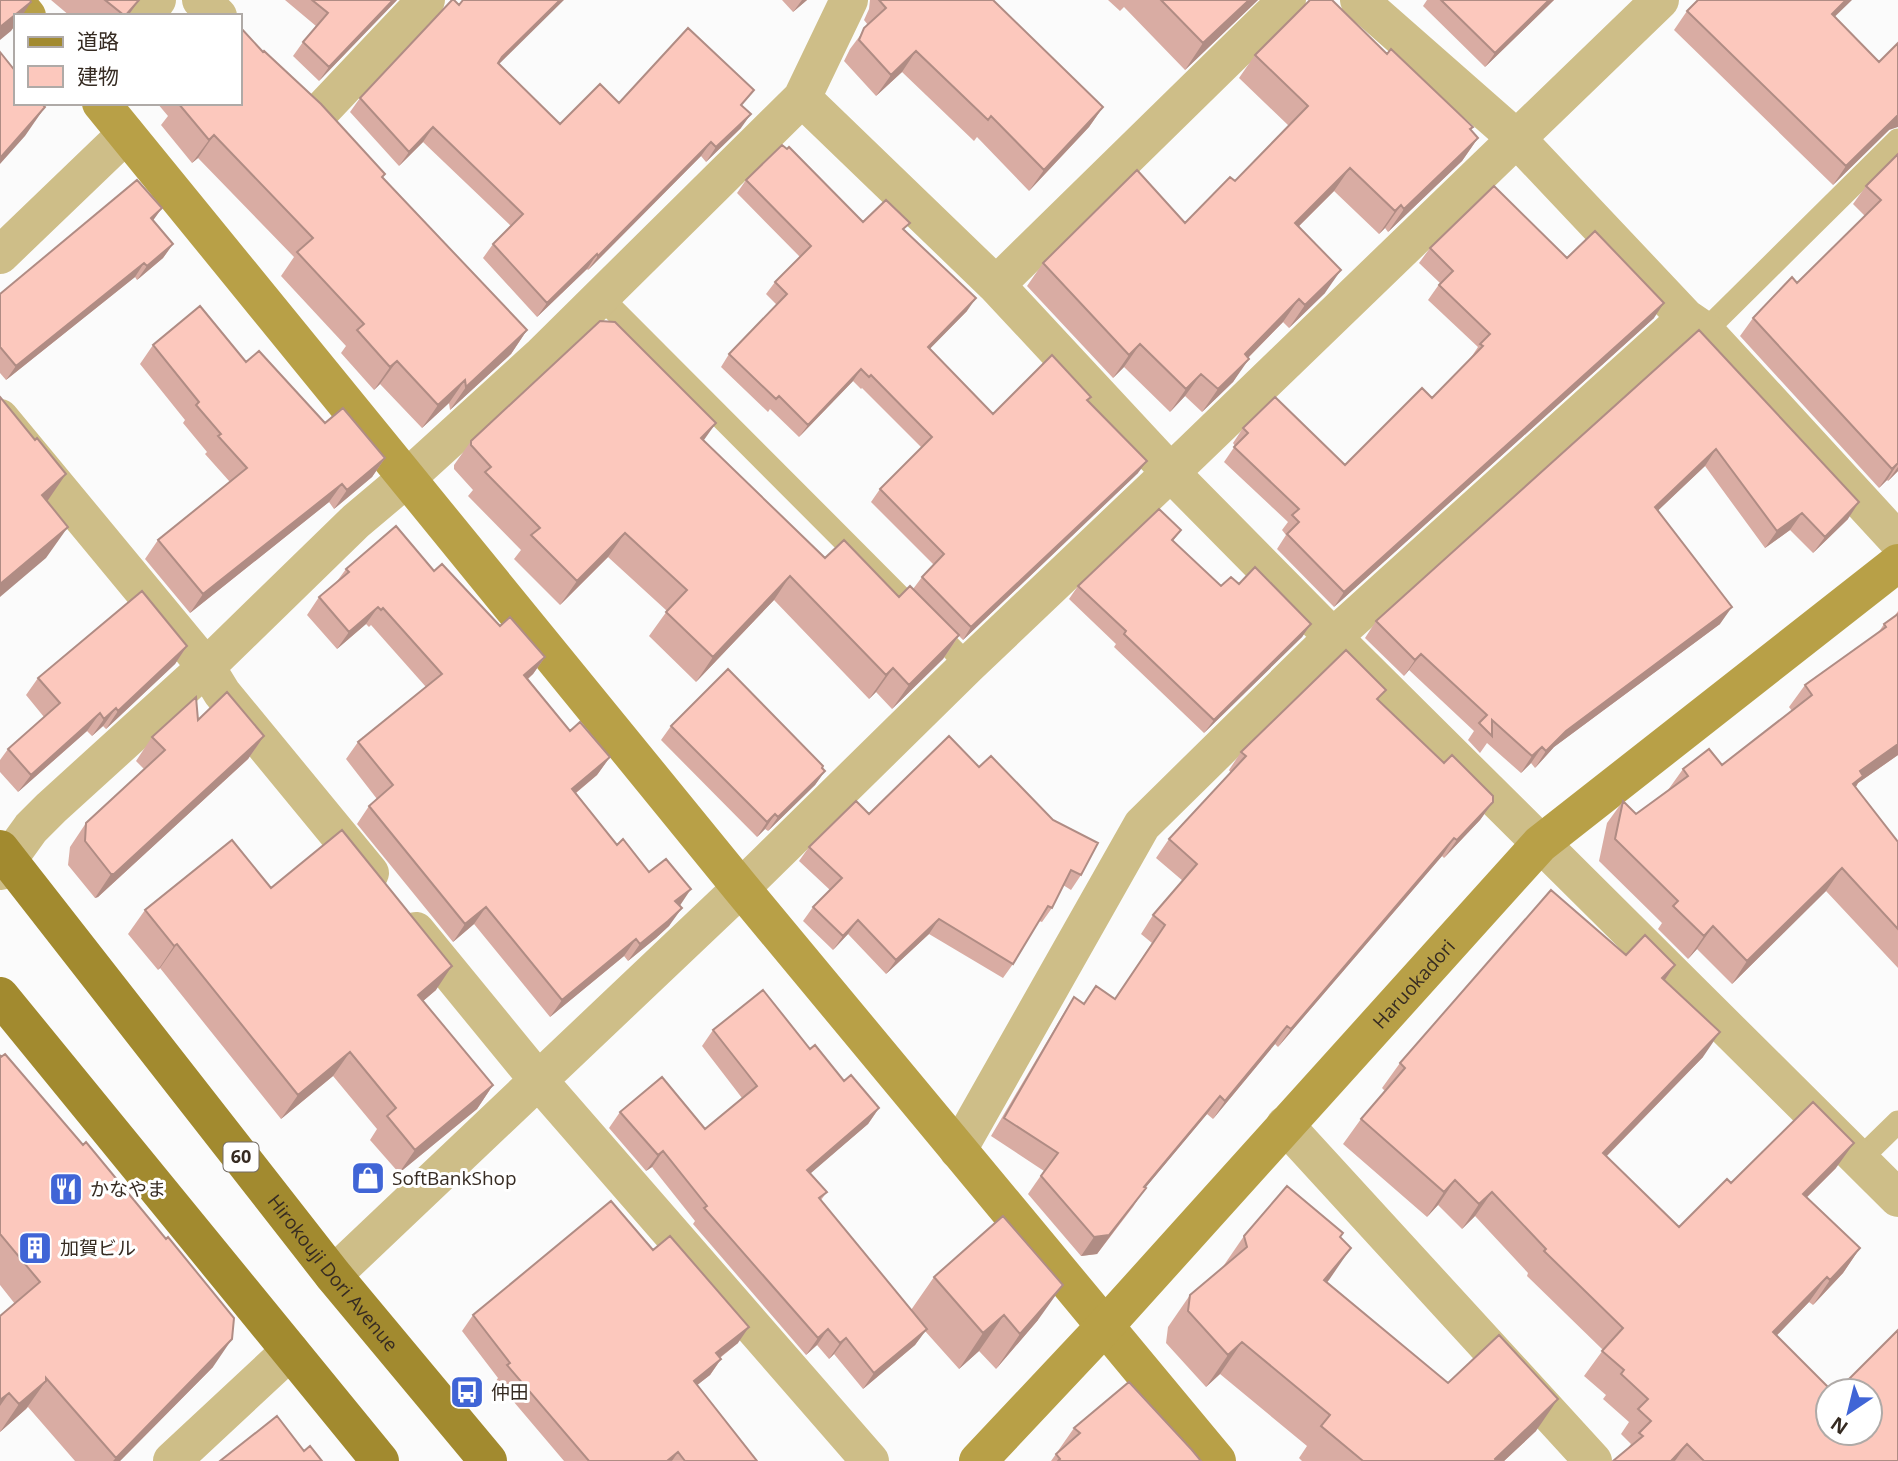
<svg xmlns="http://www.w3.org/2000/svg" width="1898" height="1461" font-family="'Open Sans','Noto Sans JP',sans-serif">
<rect width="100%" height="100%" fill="#fbfbfb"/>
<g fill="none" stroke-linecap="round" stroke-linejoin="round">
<path stroke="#cebe88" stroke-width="23" d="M601,297L968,665
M1705,331L1898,140
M1859,1160L1898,1122"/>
<path stroke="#cebe88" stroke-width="38" d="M201,0L218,16
M1359,0L1517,139L1686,318L1705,331L1898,541
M143,16L157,0
M802,98L996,285L1171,473L1333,637L1898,1198
M320,112L426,0
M0,255L126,134
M996,285L1287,0
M0,418L206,667L222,693L370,873
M0,871L31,828L51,808L206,667L356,521L407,478L542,355L802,98L849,0
M416,931L538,1080L870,1461
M1285,1125L1593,1461
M958,1150L1142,825L1333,637L1686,318
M333,1275L741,888L968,665L1192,452L1660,0
M172,1461L290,1351"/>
<g stroke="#b8a047" stroke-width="38">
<path d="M14,0L27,16"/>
<path d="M101,103L741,888L1217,1461"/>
<path id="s1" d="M978,1461L1105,1326L1540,844L1898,563"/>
</g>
<g stroke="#a28a2f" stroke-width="38">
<path id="s2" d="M0,849L333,1275L488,1461"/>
<path d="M0,996L380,1461"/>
</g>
</g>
<path fill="#d9aca3" d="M51,0H139L128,16H70Z
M285,0H397L319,81L293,56L303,42L316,26Z
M782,0H807L793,12Z
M870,0H993L1103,107L1089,127L1029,191L977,137L974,141L902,72L876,96L844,61L850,49L868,25L864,20L869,9Z
M1108,0H1258L1185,70L1124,7L1120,11Z
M1427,0H1554L1485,67L1423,6Z
M459,5L499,64L560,124L619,103L742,106L741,128L706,162L701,156L588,270L587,269L537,317L483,258L493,244L511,226L423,142L399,166L350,112L360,98Z
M1687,11L1835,17L1889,130L1833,185L1674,30Z
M263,52L527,330L511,354L450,410L449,403L422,428L380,384L374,390L341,353L346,346L281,276L294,257L198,158L192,163L161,125L168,116L157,103H240Z
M1387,54L1473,127L1471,130L1478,138L1462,161L1388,232L1385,228L1379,234L1334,191L1299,226L1325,293L1289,328L1283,322L1248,358L1233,382L1202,412L1185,396L1170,412L1124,367L1113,378L1027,286L1043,263L1185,223L1235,181L1289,126L1239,78L1255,55Z
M1898,154V471L1888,481L1887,480L1879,488L1740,336L1753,318L1797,283L1865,216L1853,204L1866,186Z
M746,180L863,222L905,230L967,311L929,349L993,414L1088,401L1138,473L963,640L959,636L943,659L892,709L876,692L869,699L774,600L696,682L649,636L667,611L608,557L560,605L514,559L521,550L468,496L473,490L454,469V465L471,441H703L825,558L899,597L913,589L922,577L934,565L871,502L880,489L922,448L862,388L861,389L853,381L799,437L770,409L768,412L721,367L729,354L777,305L766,294L775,282L800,257L737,193Z
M153,221L173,244L163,258L137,280L135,277L6,380L0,373V294Z
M1430,248L1567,258L1654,318L1334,607L1277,549L1286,535L1282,530L1288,522L1224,462L1235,446L1233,443L1243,428L1345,465L1432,398L1470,359L1478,347L1428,300L1440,283L1419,263Z
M1699,330L1848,519L1813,553L1790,530L1765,548L1705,466L1658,510L1720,624L1554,747L1535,768L1531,763L1521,773L1487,743L1480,753L1468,740L1474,731L1409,670L1404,676L1365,638L1376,621Z
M153,345L246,362L325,423L385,458L372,477L334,509L329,502L190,613L145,559L158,540L230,482L205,454L207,452L183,423L185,420L140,364Z
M1181,530L1173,541L1221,586L1239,584L1311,624L1302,637L1204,733L1114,647L1116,644L1069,599L1078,586Z
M346,569L434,571L500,626L545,657L533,674L528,679L570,731L610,757L597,775L576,793L617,845L649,872L679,906L669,926L656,938L628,961L624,956L550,1017L474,924L453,942L357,824L369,806L377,799L346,759L358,742L426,687L371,625L369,627L366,624L337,649L307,615L319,597L335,584Z
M1898,611V755L1858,783L1856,787L1898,842V968L1826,891L1732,984L1697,949L1688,959L1658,929L1662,923L1599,861L1607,823L1623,801L1636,814L1668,790L1683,769L1722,765L1792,711L1789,707L1805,685L1878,633L1884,624L1894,617Z
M187,646L175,664L106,729L103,726L92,736L87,731L18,792L0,772V760L8,749L44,717L26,695L38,678Z
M1378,701L1444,763L1493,802L1480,820L1444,858L1442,856L1278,1047L1275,1044L1213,1119L1207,1114L1145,1188L1133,1207L1097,1254L1081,1256L1028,1194L1044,1171L991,1136L1062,1016L1074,997L1084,1003L1096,986L1115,999L1152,943L1141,934L1153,915L1183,881L1156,858L1169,839L1231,773L1229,770L1241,752Z
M198,720L264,736L248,759L98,897L95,898L68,865L70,847L86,823L144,769L136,761L152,737Z
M671,726L822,768L825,771L815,785L768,831L765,829L757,837L661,740Z
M979,767L1053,820L1081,875L1071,890L1063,885L1052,908L1042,922L1039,921L1013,964L1003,978L929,934L886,974L848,934L833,950L803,921L813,907L830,890L799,861L809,847L869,814Z
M271,888L436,990L423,1001L493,1085L477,1109L399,1173L370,1140L377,1129L333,1076L281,1119L160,968L158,970L128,934L145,910Z
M1626,955L1675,965L1665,980L1703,1057L1606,1157L1679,1227L1731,1183L1836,1168L1807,1197L1860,1248L1843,1273L1813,1305L1809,1302L1776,1336L1898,1461H1613L1628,1448L1631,1444L1621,1434L1629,1422L1603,1399L1606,1395L1584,1376L1603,1350L1527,1276L1528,1273L1475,1216L1462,1229L1438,1205L1427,1217L1343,1144L1361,1119L1385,1091L1382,1088L1400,1063Z
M713,1030L810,1049L844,1081L879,1108L868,1124L810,1173L827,1192L821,1200L911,1310L934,1277L1038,1320L996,1369L979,1351L959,1369L925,1331L915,1345L863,1389L834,1354L829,1359L817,1345L806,1355L693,1224L695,1221L652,1167L646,1171L609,1128L620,1112L705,1129L742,1098L702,1046Z
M0,1055L213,1367L120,1461H75L28,1407L0,1432V1316L15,1304L0,1285Z
M1343,1233L1340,1237L1327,1282L1448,1383L1536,1431L1504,1461H1302L1299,1458L1307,1446L1220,1374L1206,1387L1166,1343L1168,1327L1190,1295L1222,1268L1244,1236Z
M653,1250L738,1343L720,1358L721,1359L710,1375L697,1385L757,1461H564L496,1381L498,1378L462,1331L473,1315Z
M1074,1428L1201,1461H1051Z"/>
<path fill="#b08c84" d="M139,0L128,16H125Z
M393,0H397L319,81L329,67Z
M560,0H564L492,71L502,57Z
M802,0H807L793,12Z
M1249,0H1258L1185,70L1203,43Z
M1549,0H1554L1485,67L1495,53Z
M1846,0H1852L1819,32L1832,14Z
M31,2L22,16H16V24L11,31L0,40V27Z
M916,51L902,72L876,96L891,75Z
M45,107L25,136L0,164V158Z
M1103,107L1089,127L1029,191L1044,170Z
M751,114L741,128L706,162L716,147Z
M1898,115V127L1889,130L1833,185L1846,166Z
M433,127L423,142L399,166L409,152Z
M214,135L198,158L192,163L209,140Z
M1478,138L1462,161L1388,232L1404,209Z
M711,142L701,156L588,270L598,256Z
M1350,168L1334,191L1279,246L1295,223Z
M1401,205L1385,228L1379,234L1395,211Z
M162,208L152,222L151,218Z
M173,244L163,258L137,280L147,266Z
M597,254L587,269L537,317L547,303Z
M144,263L135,277L6,380L16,366Z
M1341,270L1325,293L1289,328L1305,305Z
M976,298L967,311L919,360L928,347Z
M1299,299L1283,322L1229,377L1245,354Z
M1664,303L1654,318L1334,607L1344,592Z
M527,330L511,354L450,410L466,387Z
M1140,344L1124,367L1113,378L1129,355Z
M1249,359L1233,382L1202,412L1218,389Z
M397,361L380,384L374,390L390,367Z
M861,369L853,381L799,437L808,425Z
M1201,374L1185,396L1170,412L1186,389Z
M465,380L449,403L422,428L438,405Z
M716,423L699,447L701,438Z
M1716,449L1705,466L1644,524L1655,507Z
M385,458L372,477L334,509L347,490Z
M1147,461L1138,473L963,640L971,627Z
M1898,463L1887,480L1879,488L1892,469Z
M1898,467V471L1888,481Z
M66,474L44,506L42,495Z
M342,484L329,502L190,613L203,594Z
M1859,502L1848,519L1813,553L1825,537Z
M1802,513L1790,530L1765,548L1777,531Z
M68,527L46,558L0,597V584Z
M625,533L608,557L560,605L577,581Z
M790,576L774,600L696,682L713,657Z
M378,607L366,624L337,649L349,632Z
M1732,607L1720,624L1554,747L1535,768L1546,751L1566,731Z
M1311,624L1302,637L1204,733L1214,720Z
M959,635L943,659L892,709L909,685Z
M187,646L175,664L106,729L118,711Z
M1421,654L1409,670L1404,676L1415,660Z
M545,657L533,674L512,692L524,675Z
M893,668L876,692L869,699L886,675Z
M116,708L103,726L92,736L104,719Z
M100,713L87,731L18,792L31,775Z
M264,736L248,759L98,897L95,898L111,874Z
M1898,744V755L1858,783L1848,799L1838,806L1860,771Z
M1542,747L1531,763L1521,773L1532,756Z
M610,757L597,775L560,806L572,789Z
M825,771L815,785L768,831L778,817Z
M1493,802L1480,820L1444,858L1457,840Z
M775,814L765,829L757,837L767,822Z
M1454,838L1442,856L1278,1047L1291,1029Z
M1842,868L1826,891L1732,984L1747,961Z
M691,889L679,907L675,901Z
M486,907L474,924L453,942L465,924Z
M682,908L669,926L656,938L628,961L640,944Z
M939,919L929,934L886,974L896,960Z
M858,920L848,934L833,950L843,936Z
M1713,926L1697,949L1688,959L1704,936Z
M636,939L624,956L550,1017L562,1000Z
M177,944L160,968L158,970L174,946Z
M1675,965L1658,990L1662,978Z
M452,966L436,990L402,1019L418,995Z
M1287,1026L1275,1044L1213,1119L1225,1101Z
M1720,1032L1703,1057L1585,1178L1603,1153Z
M350,1052L333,1076L281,1119L298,1095Z
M493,1085L477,1109L399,1173L415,1150Z
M1220,1096L1207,1114L1131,1205L1144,1187Z
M879,1108L868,1124L796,1186L807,1170Z
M1854,1143L1836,1168L1785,1219L1803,1194Z
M663,1151L652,1167L646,1171L658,1155Z
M1455,1180L1438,1205L1427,1217L1444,1192Z
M1146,1188L1097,1254L1081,1256L1094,1237Z
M1492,1192L1475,1216L1462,1229L1479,1204Z
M1351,1248L1329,1280L1302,1312L1324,1280Z
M1860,1248L1843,1273L1813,1305L1830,1280Z
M1827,1277L1809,1302L1756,1357L1773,1332Z
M1063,1285L1038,1320L996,1369L1020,1334Z
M1004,1315L979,1351L959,1369L983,1333Z
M749,1327L738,1343L705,1369L716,1353Z
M828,1329L817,1345L806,1355L818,1338Z
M927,1329L915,1345L863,1389L874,1373Z
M846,1338L834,1354L829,1359L840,1343Z
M232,1339L213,1367L120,1461H113Z
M1242,1342L1220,1374L1206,1387L1228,1355Z
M721,1359L710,1375L682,1397L694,1381Z
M46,1381L26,1409L0,1432L19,1404Z
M9,1393L0,1406V1400Z
M1558,1399L1536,1431L1504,1461H1493Z
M1687,1444L1675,1461H1671Z
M678,1452L672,1461H667Z"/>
<path fill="#fcc8bd" stroke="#b08c84" stroke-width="2" d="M0,0H30L31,2L0,27Z
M105,0H139L125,16Z
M312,0H393L329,67L303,42L328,13Z
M452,0H454L459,5L463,0H560L502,57L498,63L560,124L600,84L619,103L688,28L754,90L741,105L751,114L716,147L711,142L598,256L597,254L547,303L493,244L523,214L433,127L409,152L360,98Z
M879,0H993L1103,107L1044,170L991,116L988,120L916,51L891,75L859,40L864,28L886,8Z
M1161,0H1249L1203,43Z
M1310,0H1332L1387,54L1391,49L1473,127L1470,129L1478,138L1404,209L1401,205L1395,211L1350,168L1295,223L1341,270L1305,305L1299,299L1245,354L1249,359L1218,389L1201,374L1186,389L1140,344L1129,355L1043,263L1137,170L1185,223L1230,177L1235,181L1308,106L1255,55Z
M1441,0H1549L1495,53Z
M1698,0H1846L1832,14L1879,62L1898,43V115L1846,166L1687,11Z
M240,27L263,52L264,51L321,104L385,174L382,177L527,330L466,387L465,380L438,405L397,361L390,367L357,330L364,324L297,252L313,238L214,135L209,140L178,103H240Z
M0,52L16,72V103H41L45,107L0,158Z
M782,145L787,149L789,147L863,222L886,200L910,223L903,229L976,298L928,347L993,414L1052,355L1091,397L1087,400L1147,461L971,627L922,577L944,554L880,489L932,437L871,375L869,377L861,369L808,425L779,396L776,399L729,354L787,294L775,282L811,246L746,180Z
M1898,154V463L1892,469L1753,318L1792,277L1797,283L1881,200L1866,186Z
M137,180L162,208L151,218L173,244L147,266L144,263L16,366L0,347V294Z
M1494,186L1567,258L1595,231L1664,303L1344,592L1287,534L1299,522L1292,515L1299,509L1234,447L1248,433L1243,428L1275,397L1345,465L1422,388L1432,398L1483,346L1480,344L1490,334L1439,285L1453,271L1430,248Z
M200,306L246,362L259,351L325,423L343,408L385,458L347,490L342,484L203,594L158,540L247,468L218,436L221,434L196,405L199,402L153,345Z
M600,321L615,322L716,423L701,438L825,558L844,540L899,597L910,586L959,635L909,685L893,668L886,675L790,576L713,657L666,612L687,590L625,533L577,581L531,535L540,528L485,472L491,467L471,445V441Z
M1699,330L1859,502L1825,537L1802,513L1777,531L1716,449L1655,507L1732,607L1566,731L1546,751L1542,747L1532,756L1492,720V736L1479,723L1487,715L1421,654L1415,660L1376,621Z
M0,397L35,440L37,438L66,474L42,495L68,527L0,584Z
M1159,509L1181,530L1172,540L1221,586L1231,577L1239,584L1255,567L1311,624L1214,720L1124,634L1126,631L1078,586Z
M396,526L434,571L442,564L500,626L510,617L545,657L524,675L570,731L580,722L610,757L572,789L617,845L623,839L649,872L666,859L691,889L675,901L682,908L668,921L640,944L636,939L562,1000L486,907L465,924L369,806L393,785L358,742L442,674L383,608L381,610L378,607L349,632L319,597L349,572L346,569Z
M142,591L187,646L118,711L116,708L104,719L100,713L31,775L8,749L60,703L38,678Z
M1898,614V744L1860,771L1863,776L1853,784L1898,842V929L1842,868L1747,961L1713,926L1704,936L1673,906L1678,901L1615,839L1623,801L1636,814L1688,776L1683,769L1709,749L1722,765L1812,695L1805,685L1886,627L1884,624Z
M1346,650L1386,690L1377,699L1444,763L1452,755L1493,796V802L1457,840L1454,838L1291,1029L1287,1026L1225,1101L1220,1096L1144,1187L1146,1188L1109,1235L1094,1237L1041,1176L1058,1153L1004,1118L1074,997L1084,1004L1096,986L1115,999L1165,925L1153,915L1197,864L1169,839L1246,756L1241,752Z
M728,669L823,766L822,768L825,771L778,817L775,814L767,822L671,726Z
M227,692L264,736L114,874H111L85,841L86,823L165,750L152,737L196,697L198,720Z
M949,736L979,767L991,756L1053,820L1098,843L1081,875L1071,870L1052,908L1048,906L1013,964L939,919L896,960L858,920L843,936L813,907L842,878L809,847L856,801L869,814Z
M342,830L452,966L418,995L493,1085L415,1150L387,1116L396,1108L350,1052L298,1095L177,944L174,946L145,910L232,840L271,888Z
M1551,890L1626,955L1645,935L1675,965L1662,978L1720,1032L1603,1153L1679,1227L1727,1179L1731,1183L1813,1102L1854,1143L1803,1194L1860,1248L1830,1280L1827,1277L1773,1332L1832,1391H1828V1433H1870V1391H1837L1898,1330V1461H1704L1687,1444L1671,1461H1613L1643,1436L1639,1433L1651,1421L1638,1409L1648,1399L1621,1374L1624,1370L1602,1351L1623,1328L1544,1251L1546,1249L1492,1192L1479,1204L1455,1180L1444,1192L1361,1119L1405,1068L1400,1063Z
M763,990L810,1049L815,1045L844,1081L851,1075L879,1108L807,1170L827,1192L819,1198L927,1329L874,1373L846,1338L840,1343L828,1329L818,1338L704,1208L707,1206L663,1151L658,1155L620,1112L662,1077L705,1129L757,1086L713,1030Z
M5,1054L83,1145L86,1142L166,1239L168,1237L234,1318L232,1339L116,1458L46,1378V1381L19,1404L9,1393L0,1400V1316L40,1282L0,1234V1055L1,1057Z
M1287,1186L1343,1233L1340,1237L1351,1248L1324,1280L1448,1383L1499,1335L1558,1399L1495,1459L1496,1461H1363L1321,1426L1330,1415L1242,1342L1228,1355L1188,1311L1190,1295L1247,1247L1244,1236Z
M611,1201L653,1250L670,1236L749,1327L716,1353L721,1359L694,1381L757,1461H685L678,1452L667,1461H589L507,1365L510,1363L473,1315Z
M1003,1216L1063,1285L1020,1334L1004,1315L983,1333L934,1277Z
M1129,1382L1192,1450L1201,1461H1058L1060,1459L1056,1454L1080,1433L1074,1428Z
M277,1416L304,1451L310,1446L322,1461H220Z"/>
<defs>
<g id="shop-square" transform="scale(1.75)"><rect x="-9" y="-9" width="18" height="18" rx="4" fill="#4065d6" stroke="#fff"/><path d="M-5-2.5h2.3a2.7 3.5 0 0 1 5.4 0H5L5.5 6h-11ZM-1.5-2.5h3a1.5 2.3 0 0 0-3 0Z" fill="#fff"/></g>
<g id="restaurant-square" transform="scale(1.75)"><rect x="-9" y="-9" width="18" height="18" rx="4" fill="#4065d6" stroke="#fff"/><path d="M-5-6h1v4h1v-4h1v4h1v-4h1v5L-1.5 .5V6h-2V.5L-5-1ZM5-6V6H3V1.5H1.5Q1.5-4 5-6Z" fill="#fff"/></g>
<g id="building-square" transform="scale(1.75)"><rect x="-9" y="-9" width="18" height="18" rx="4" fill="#4065d6" stroke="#fff"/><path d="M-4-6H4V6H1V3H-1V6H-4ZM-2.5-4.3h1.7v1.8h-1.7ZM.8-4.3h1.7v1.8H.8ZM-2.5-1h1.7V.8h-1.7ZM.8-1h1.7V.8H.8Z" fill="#fff"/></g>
<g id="bus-square" transform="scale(1.75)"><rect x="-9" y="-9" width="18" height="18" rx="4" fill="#4065d6" stroke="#fff"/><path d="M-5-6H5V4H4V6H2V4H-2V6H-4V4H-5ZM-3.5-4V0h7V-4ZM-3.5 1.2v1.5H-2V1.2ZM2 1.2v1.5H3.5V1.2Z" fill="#fff"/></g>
</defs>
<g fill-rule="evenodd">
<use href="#shop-square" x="368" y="1178"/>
<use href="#restaurant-square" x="66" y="1189"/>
<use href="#building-square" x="35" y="1248"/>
<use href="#bus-square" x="467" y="1392"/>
</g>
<g text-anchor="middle" stroke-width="6" stroke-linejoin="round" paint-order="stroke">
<rect fill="#fff" stroke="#726b64" stroke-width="2" x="223.5" y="1142.5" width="35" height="29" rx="5"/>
<g font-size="18" font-weight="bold" fill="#362b22">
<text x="241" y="1163">60</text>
</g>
<g font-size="19" fill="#362b22" stroke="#fff">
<text dy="7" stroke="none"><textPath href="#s1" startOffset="646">Haruokadori</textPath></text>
<text dy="7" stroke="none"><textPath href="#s2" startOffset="539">Hirokouji Dori Avenue</textPath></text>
</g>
<g font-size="19" fill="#362b22" stroke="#fff" text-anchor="start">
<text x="392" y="1185">SoftBankShop</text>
<text x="90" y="1196">かなやま</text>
<text x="60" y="1255">加賀ビル</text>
<text x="491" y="1399">仲田</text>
</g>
</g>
<rect x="14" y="14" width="228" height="91" fill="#ffffff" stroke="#afaaa7" stroke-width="2"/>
<rect x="28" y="37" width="35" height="10" fill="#a28a2f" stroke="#afaaa7" stroke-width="2"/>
<text x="77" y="49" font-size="21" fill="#362b22">道路</text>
<rect x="28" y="66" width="35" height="21" fill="#fcc8bd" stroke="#afaaa7" stroke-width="2"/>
<text x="77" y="84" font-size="21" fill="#362b22">建物</text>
<g transform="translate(1849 1412) rotate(215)"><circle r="33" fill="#ffffff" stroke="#afaaa7" stroke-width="2"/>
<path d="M0-5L12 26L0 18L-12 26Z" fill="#4065d6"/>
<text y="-10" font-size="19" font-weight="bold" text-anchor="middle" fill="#362b22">N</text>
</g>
</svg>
